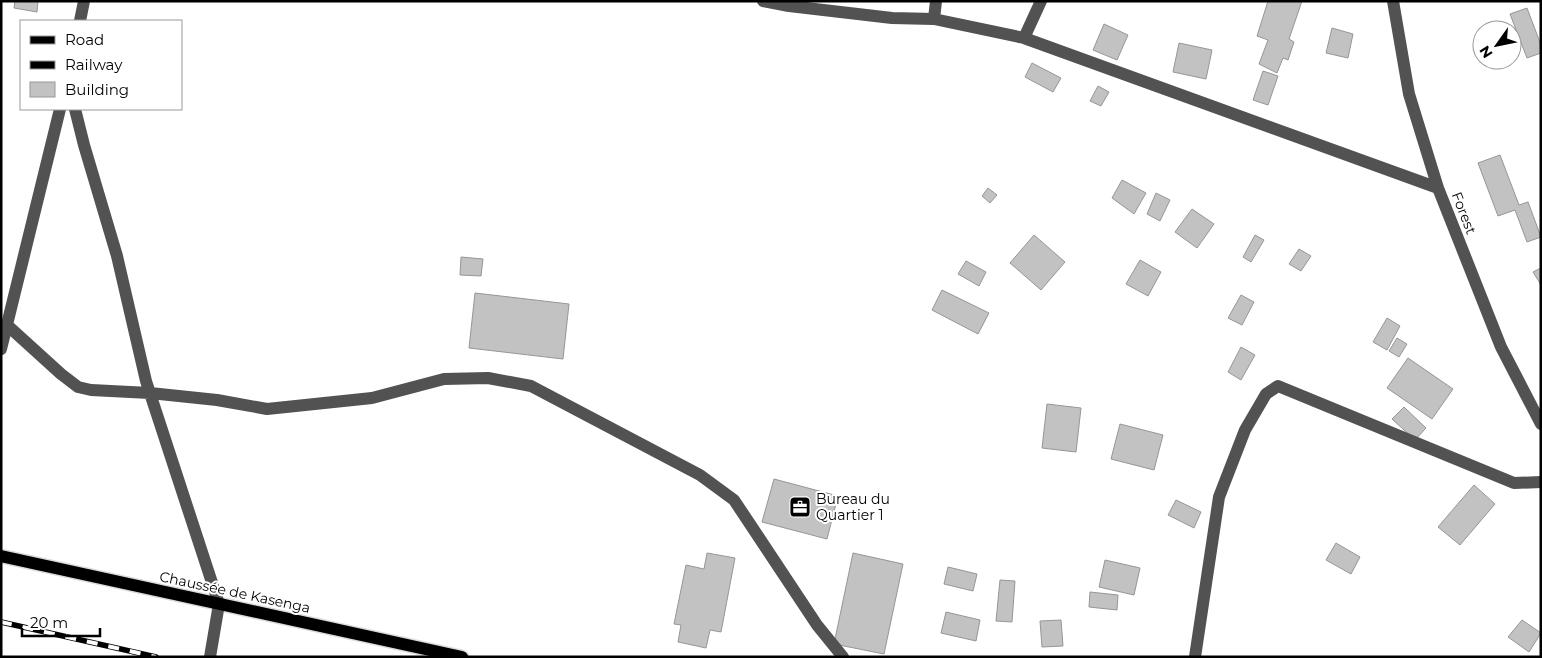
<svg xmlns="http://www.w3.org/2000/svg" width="1542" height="658" font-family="Montserrat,sans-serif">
<rect width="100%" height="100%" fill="#fff"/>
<path fill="#c2c2c2" stroke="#969696" d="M15,1H38L37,12L14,8Z
M1268,1H1302L1289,39L1294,42L1288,60L1283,58L1277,73L1259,64L1268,40L1257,36Z
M1527,8L1541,45V53L1527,58L1510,14Z
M1104,24L1128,35L1117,60L1093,50Z
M1332,28L1353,34L1348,58L1326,53Z
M1179,43L1212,50L1206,79L1173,72Z
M1032,63L1061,78L1053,92L1025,77Z
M1263,71L1278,76L1268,105L1253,100Z
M1098,86L1109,92L1101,106L1090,101Z
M1500,155L1519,205L1528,202L1541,237L1527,242L1515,210L1498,216L1478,163Z
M1122,180L1146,193L1134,214L1112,198Z
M988,188L997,195L990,203L982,196Z
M1156,193L1170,200L1160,221L1147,214Z
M1192,209L1214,224L1197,248L1175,232Z
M1034,235L1065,262L1041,290L1010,263Z
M1255,235L1264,240L1251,262L1243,257Z
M1299,249L1311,256L1301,271L1289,264Z
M461,257L483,259L481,276L460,275Z
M1140,260L1161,272L1148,296L1126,284Z
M966,261L986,272L979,286L958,274Z
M1541,268V285L1533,272Z
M942,290L989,313L978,334L932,310Z
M475,293L569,304L563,359L469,348Z
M1241,295L1254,302L1242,325L1228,318Z
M1387,318L1400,326L1387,350L1373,342Z
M1397,338L1407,344L1399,357L1389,351Z
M1241,347L1255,355L1241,380L1228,372Z
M1408,358L1453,389L1432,419L1387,388Z
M1047,404L1081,408L1076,452L1042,448Z
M1404,407L1426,428L1415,440L1392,419Z
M1120,424L1163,435L1154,470L1111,459Z
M774,479L838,496L827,539L762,522Z
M1474,485L1495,504L1460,545L1438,527Z
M1176,500L1201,512L1194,528L1168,515Z
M1336,543L1360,557L1351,574L1326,560Z
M707,553L735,558L721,632L710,630L706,648L678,642L681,625L674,624L686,565L704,569Z
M853,553L903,564L884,654L834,644Z
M1105,560L1140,568L1134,595L1099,587Z
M948,567L977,574L973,591L944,584Z
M1000,580L1015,581L1012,622L996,621Z
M1090,592L1118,595L1117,610L1089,607Z
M946,612L980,620L976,641L941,633Z
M1061,620L1063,646L1042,647L1040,621Z
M1522,620L1541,633L1529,652L1508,637Z"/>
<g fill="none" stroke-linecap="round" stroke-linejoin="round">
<g stroke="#dbdbdb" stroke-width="15">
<path id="major" d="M1,556L462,657"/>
</g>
<path stroke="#525252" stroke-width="12" d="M763,1L789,6L892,18L934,19L1024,38L1438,188
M1393,1L1409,94L1438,188L1501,347L1541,424
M934,19L936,1
M80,21L84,1
M1024,38L1041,1
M75,109L84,145L117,256L146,381L219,604L210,657
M7,325L61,374L78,387L91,390L150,393L217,400L267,409L372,398L444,379L488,378L531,386L700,475L734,500L817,625L843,657
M1,349L60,109
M1195,657L1219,497L1245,430L1266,394L1278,386L1514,483L1541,482"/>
<use href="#major" stroke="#000" stroke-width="12"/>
<g stroke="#000" stroke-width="5.5">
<path id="rail" d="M1,622L156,657"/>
</g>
<use href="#rail" stroke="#fff" stroke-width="4" stroke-dasharray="11" stroke-linecap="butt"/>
</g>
<defs>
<g id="office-square" transform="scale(1.125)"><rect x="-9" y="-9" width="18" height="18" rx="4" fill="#000" stroke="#fff"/><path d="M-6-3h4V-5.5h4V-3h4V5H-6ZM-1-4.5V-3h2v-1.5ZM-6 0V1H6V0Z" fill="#fff"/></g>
</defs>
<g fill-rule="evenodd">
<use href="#office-square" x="800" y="507"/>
</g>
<g text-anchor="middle" stroke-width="4" stroke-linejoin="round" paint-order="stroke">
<g font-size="14" fill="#000" stroke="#fff">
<text transform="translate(1464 213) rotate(69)" y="5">Forest</text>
<text transform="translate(235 592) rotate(12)" y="5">Chaussée de Kasenga</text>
</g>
<g font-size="14" fill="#000" stroke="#fff" text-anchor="start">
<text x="816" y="504">Bureau du<tspan x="816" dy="16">Quartier 1</tspan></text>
</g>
</g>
<rect width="1542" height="658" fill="none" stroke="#000000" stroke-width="5"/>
<rect x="20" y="20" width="162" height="90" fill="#ffffff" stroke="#999999"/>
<rect x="30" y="36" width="25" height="8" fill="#000000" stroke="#999999"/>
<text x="65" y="45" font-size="15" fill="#000000">Road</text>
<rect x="30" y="61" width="25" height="8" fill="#000000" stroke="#999999"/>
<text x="65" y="70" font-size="15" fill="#000000">Railway</text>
<rect x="30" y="82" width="25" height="15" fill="#c2c2c2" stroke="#999999"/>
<text x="65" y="95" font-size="15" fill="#000000">Building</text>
<g transform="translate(1497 45) rotate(237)"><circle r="24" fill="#ffffff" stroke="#999999"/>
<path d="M0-4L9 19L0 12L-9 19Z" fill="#000000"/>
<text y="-8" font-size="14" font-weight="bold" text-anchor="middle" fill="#000000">N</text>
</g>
<path d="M22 628v8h78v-8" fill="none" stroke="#000000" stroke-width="2.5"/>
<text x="30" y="628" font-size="15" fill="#000000" stroke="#ffffff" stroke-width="4" paint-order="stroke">20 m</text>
</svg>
